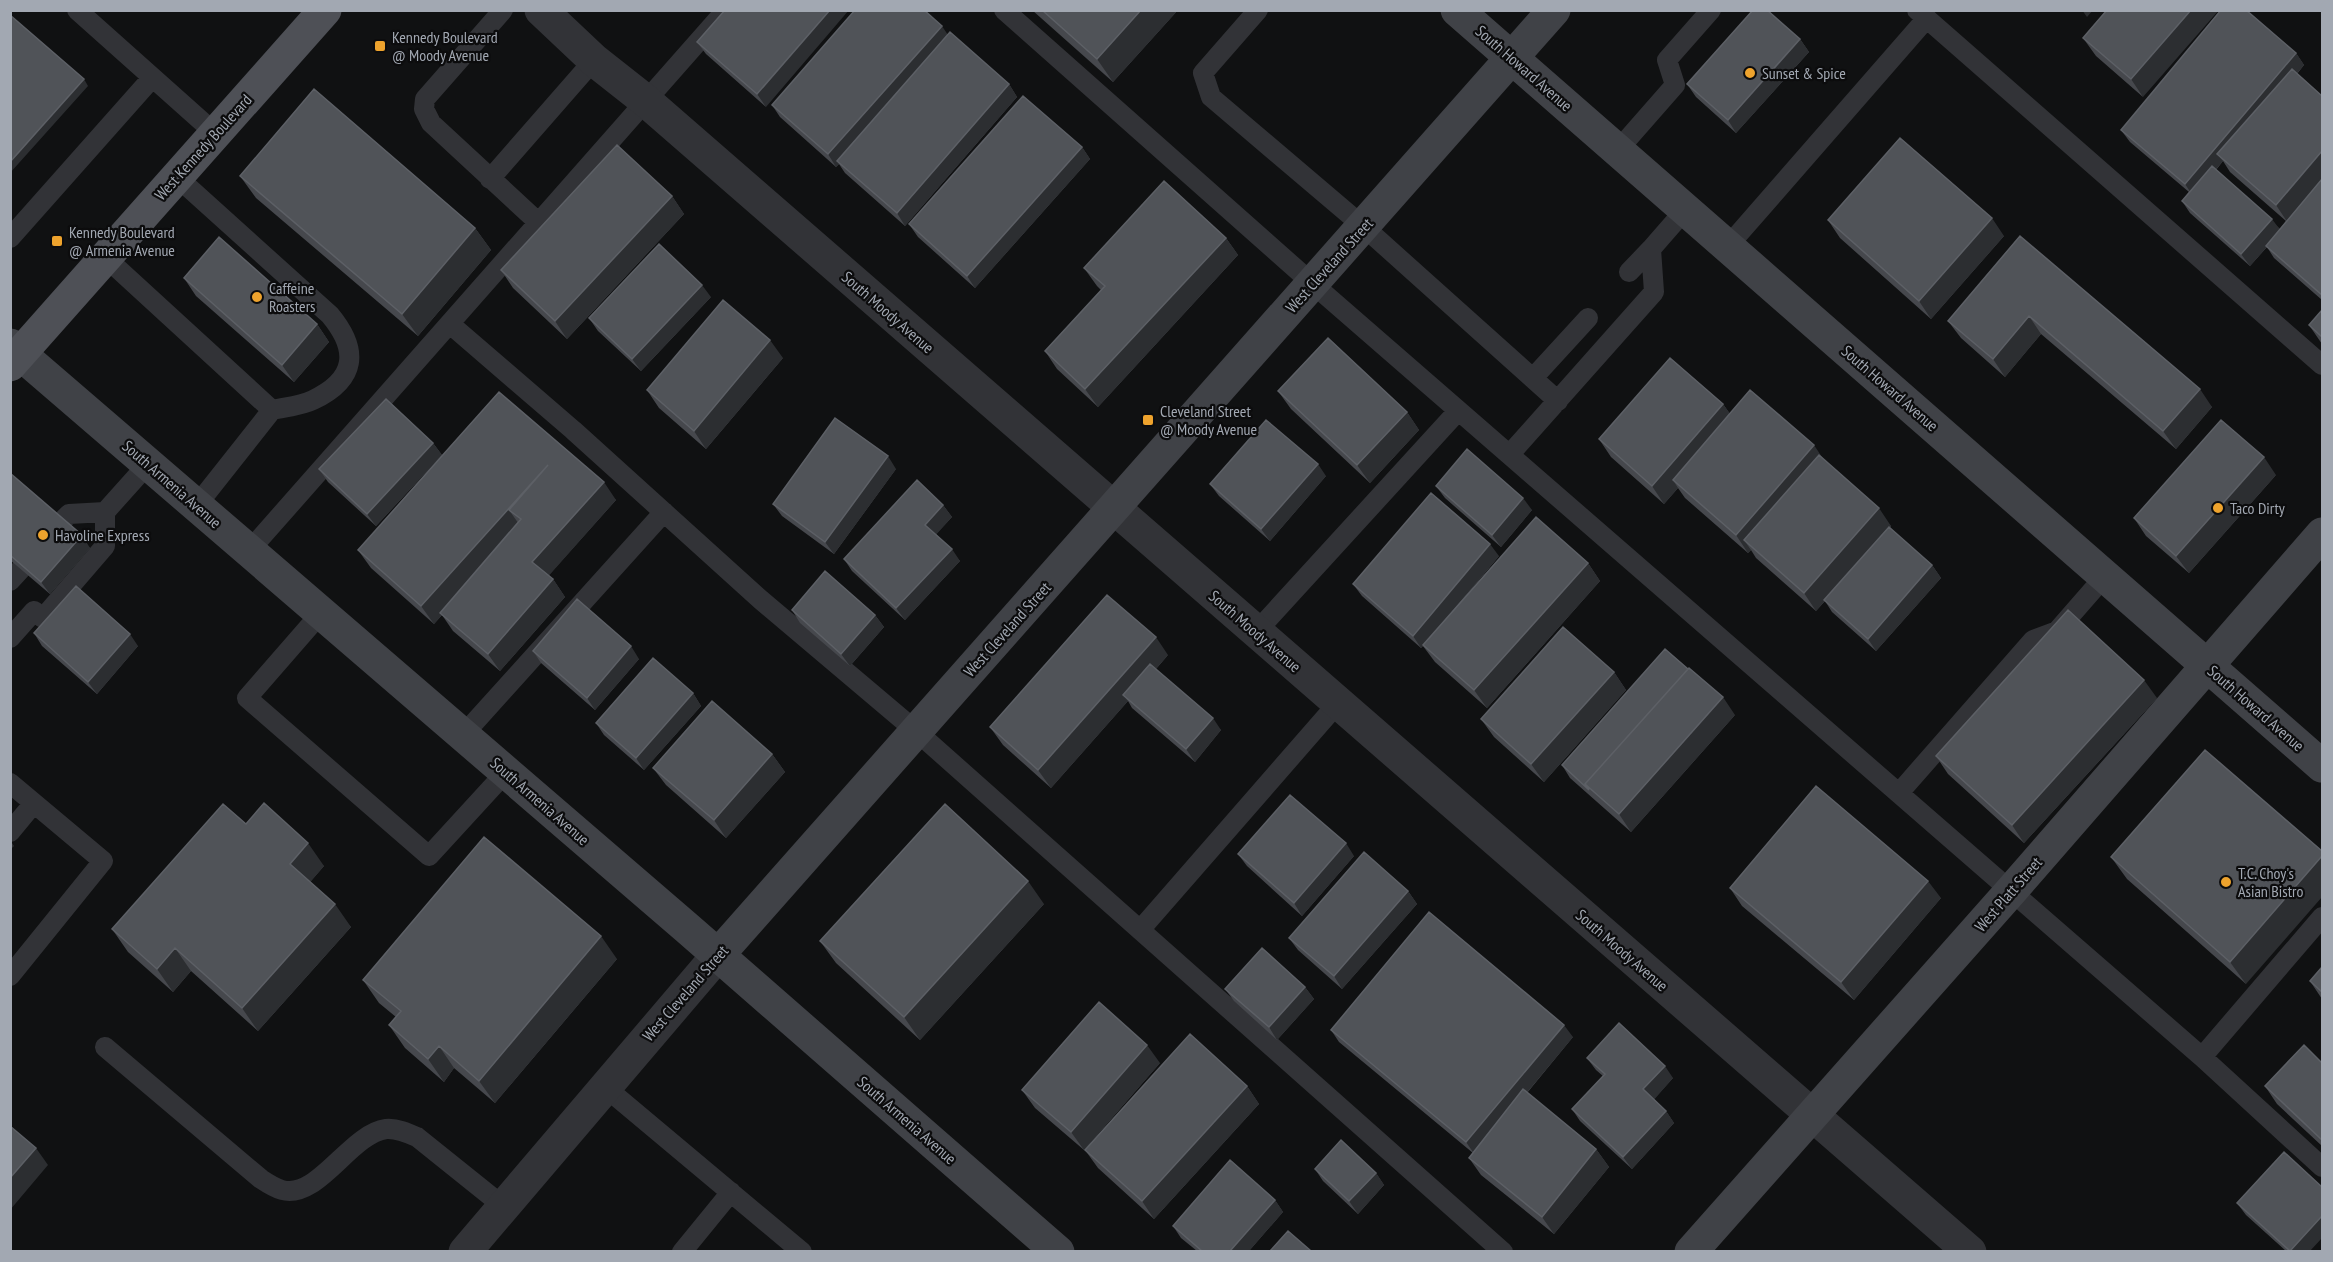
<svg xmlns="http://www.w3.org/2000/svg" width="2333" height="1262" font-family="'PT Sans Narrow',sans-serif">
<rect width="100%" height="100%" fill="#101112"/>
<g fill="none" stroke-linecap="round" stroke-linejoin="round">
<path stroke="#323337" stroke-width="20" d="M77,10L216,134
M503,10L425,99L424,109L431,123L539,223
M1004,10L1313,284L2202,1057L2322,1167
M1258,10L1203,73L1211,97L1364,227L1558,401
M1917,10L2322,365
M1618,150L1675,85L1667,60L1711,10
M177,177L330,315C359,350 357,379 313,400C301,406 285,407 272,410
M490,179L594,60
M10,238L152,78
M1728,246L1927,18
M105,257L272,410L197,505
M1629,272L1651,249
M450,324L573,430L761,600L916,731L1503,1252
M1533,378L1588,318
M1510,454L1654,292L1651,249L1685,210
M61,522L69,514L105,512
M249,551L726,10
M10,581L21,569
M321,613L247,698L429,856L506,772
M1256,632L1458,411
M10,638L34,611L43,618L105,546V512L148,464
M463,735L664,512
M10,783L103,861L10,976
M1899,793L2033,640L2057,631L2105,576
M10,832L34,803
M1140,930L1338,703
M105,1047L261,1179C267,1183 275,1188 282,1190C318,1200 350,1134 386,1129C397,1128 408,1133 417,1137L503,1206
M2202,1057L2322,917
M605,1087L802,1252
M682,1252L731,1192"/>
<path stroke="#323337" stroke-width="33" d="M541,10L594,60L646,101L1970,1252
M465,1252L718,955"/>
<path stroke="#404247" stroke-width="33" d="M1457,10L2322,766
M10,345L687,928L1058,1252
M718,955L1554,10
M1691,1252L2011,891L2322,534"/>
<path stroke="#4e5056" stroke-width="33" d="M10,365L325,10"/>
</g>
<path fill="#46484d" fill-rule="evenodd" d="M725,10L766,107L706,54L697,42Z
M1032,10H1178L1113,82Z
M2107,10L2143,97L2096,56L2083,38Z
M948,34L1009,84L1017,97L905,226L845,173L839,164L836,167L780,117L772,105Z
M1800,39L1809,52L1736,133L1696,97L1687,84Z
M2296,53L2304,65L2297,74L2322,96V300L2274,258L2267,247L2250,266L2190,213L2182,201L2189,192L2130,142L2121,130ZM2223,161L2230,172L2286,221L2280,229L2216,170Z
M1082,147L1090,159L975,288L918,237L909,224Z
M240,176L475,228L491,250L418,336L256,198Z
M672,196L684,214L567,339L513,288L501,270Z
M1828,220L2004,236L1931,319L1840,238Z
M2020,236L2212,407L2176,449L2041,334L2005,377L1961,338L1948,321Z
M1226,238L1238,255L1098,407L1057,369L1045,351L1101,290L1097,286L1084,268Z
M184,278L317,324L329,342L294,382L196,296Z
M711,297L641,371L598,331L589,318Z
M2322,310V344L2309,325Z
M783,358L706,449L659,408L647,390Z
M1278,391L1407,412L1419,430L1370,483L1291,409Z
M499,392L616,500L548,576L553,579L565,597L500,671L453,631L442,615L434,624L371,568L358,550Z
M1723,404L1730,414L1825,461L1891,526L1890,528L1932,565L1941,578L1876,651L1832,612L1825,601L1816,611L1756,558L1751,550L1748,553L1685,498L1678,488L1664,504L1611,457L1599,439Z
M433,443L442,455L376,526L328,482L319,469Z
M896,469L834,554L782,516L773,504Z
M10,473L90,548L50,594L10,560Z
M2276,475L2189,573L2146,536L2134,518Z
M1326,476L1270,541L1219,496L1210,484Z
M1436,486L1532,510L1501,547L1445,498Z
M943,505L952,517L936,534L960,561L905,620L852,571L844,559Z
M1499,556L1459,604L1588,563L1600,581L1487,708L1435,662L1423,646L1421,648L1362,596L1353,584Z
M792,610L875,615L884,627L850,666L800,623Z
M34,633L138,646L97,694L42,646Z
M533,651L639,659L595,710L541,663Z
M1168,655L1156,669L1221,730L1195,762L1132,708L1128,701L1051,788L1003,745L990,727Z
M1614,672L1626,690L1544,782L1494,737L1481,719Z
M693,693L701,706L644,770L604,735L596,723Z
M2157,698L2024,843L1948,774L1936,756Z
M1735,715L1631,832L1570,778L1562,765Z
M2205,750L2246,984L2127,879L2111,857Z
M772,754L785,772L726,838L666,785L653,768Z
M246,824L324,866L310,882L351,927L258,1031L191,971L173,992L128,952L112,929Z
M1238,854L1354,856L1302,916L1247,866Z
M1730,888L1941,898L1854,1000L1742,906Z
M1408,891L1417,904L1342,989L1298,950L1289,938Z
M1044,904L920,1040L836,963L820,941Z
M617,959L495,1103L454,1068L444,1082L405,1048L389,1025L396,1017L379,1003L363,980Z
M2322,967V999L2310,981Z
M1305,987L1314,999L1277,1040L1234,1001L1225,989Z
M1331,1030L1573,1037L1527,1093L1596,1149L1609,1167L1554,1234L1481,1175L1469,1158L1473,1153L1339,1042Z
M1587,1058L1673,1078L1654,1099L1666,1111L1674,1123L1632,1169L1580,1121L1572,1109L1603,1076L1596,1070Z
M1160,1063L1084,1150L1035,1108L1022,1090Z
M2322,1063V1146L2277,1104L2265,1086Z
M1247,1086L1259,1104L1154,1219L1098,1168L1085,1150Z
M1315,1169L1376,1173L1384,1185L1358,1214L1323,1181Z
M1275,1200L1283,1212L1249,1251H1197L1181,1238L1173,1226Z
M2237,1203L2310,1251H2286L2246,1215Z"/>
<path fill="#2c2e31" d="M830,10H849L766,107L757,94Z
M1141,10H1178L1113,82L1097,59Z
M2082,10H2093L2087,17Z
M2191,10H2219L2143,97L2131,79Z
M942,26L950,38L837,161L839,164L836,167L828,154Z
M1800,39L1809,52L1736,133L1728,120Z
M2296,53L2304,65L2224,160L2217,154L2223,161L2193,196L2185,184Z
M84,79L88,86L10,173V162Z
M1009,84L1017,97L905,226L897,213Z
M1082,147L1090,159L975,288L967,276Z
M2322,151V184L2288,223L2276,205Z
M672,196L684,214L567,339L555,321Z
M1992,218L2004,236L1931,319L1919,301Z
M2272,219L2281,231L2250,266L2241,254Z
M475,228L491,250L418,336L402,314Z
M1226,238L1238,255L1098,407L1085,389Z
M702,285L711,297L641,371L632,359Z
M2029,316L2041,334L2005,377L1993,359Z
M317,324L329,342L294,382L282,365Z
M770,340L783,358L706,449L694,431Z
M2200,389L2212,407L2176,449L2163,431Z
M1723,404L1736,422L1673,480L1678,488L1664,504L1652,486Z
M1407,412L1419,430L1370,483L1357,465Z
M433,443L442,455L376,526L367,514Z
M1814,445L1826,463L1744,540L1751,550L1748,553L1736,535Z
M888,456L896,469L834,554L825,542Z
M2264,457L2276,475L2189,573L2176,556Z
M1318,464L1326,476L1270,541L1261,529Z
M548,465L521,519L509,510L521,527L440,613L442,615L434,624L421,606Z
M604,482L616,500L545,580L532,562Z
M1523,498L1532,510L1501,547L1492,535Z
M943,505L952,517L934,537L925,525Z
M1879,508L1891,526L1816,611L1804,593Z
M82,535L90,548L50,594L41,582Z
M1490,544L1499,556L1421,648L1413,636Z
M952,549L960,561L905,620L896,608Z
M1588,563L1600,581L1487,708L1474,690Z
M1932,565L1941,578L1876,651L1868,639Z
M553,579L565,597L500,671L488,654Z
M875,615L884,627L850,666L841,654Z
M130,634L138,646L97,694L88,682Z
M1156,637L1168,655L1129,700L1123,695L1128,701L1051,788L1038,770Z
M631,646L639,659L595,710L587,698Z
M1614,672L1626,690L1544,782L1531,764Z
M2144,680L2157,698L2024,843L2012,825Z
M693,693L701,706L644,770L636,758Z
M1723,697L1735,715L1631,832L1619,814Z
M1213,718L1221,730L1195,762L1186,749Z
M772,754L785,772L726,838L714,820Z
M10,840L14,846L10,850Z
M308,843L324,866L306,887L290,864Z
M1346,843L1354,856L1302,916L1294,903Z
M2322,856V897L2246,984L2230,962Z
M1028,881L1044,904L920,1040L904,1017Z
M1928,881L1941,898L1854,1000L1841,982Z
M1408,891L1417,904L1342,989L1334,976Z
M335,904L351,927L258,1031L242,1008Z
M601,936L617,959L495,1103L479,1081Z
M175,948L191,971L173,992L157,969Z
M1305,987L1314,999L1277,1040L1269,1027Z
M1564,1025L1573,1037L1475,1155L1466,1142Z
M1147,1045L1160,1063L1084,1150L1071,1132Z
M439,1046L454,1068L444,1082L428,1059Z
M1665,1066L1673,1078L1652,1102L1643,1089Z
M1247,1086L1259,1104L1154,1219L1142,1201Z
M1666,1111L1674,1123L1632,1169L1623,1157Z
M36,1148L48,1165L10,1210V1178Z
M1596,1149L1609,1167L1554,1234L1542,1217Z
M1376,1173L1384,1185L1358,1214L1349,1201Z
M1275,1200L1283,1212L1249,1251H1230Z
M2322,1216V1238L2310,1251H2290Z"/>
<path fill="#505358" stroke="#5d6066" stroke-width="1.5" d="M725,10H830L757,94L697,42Z
M855,10H924L942,26L828,154L772,105Z
M1042,10H1141L1097,59Z
M1753,10H1767L1800,39L1728,120L1687,84Z
M2107,10H2191L2131,79L2083,38Z
M2221,10H2246L2296,53L2185,184L2121,130Z
M10,15L84,79L10,162Z
M950,32L1009,84L897,213L837,161Z
M2292,69L2322,96V151L2276,205L2217,154Z
M314,89L475,228L402,314L240,176Z
M1023,96L1082,147L967,276L909,224Z
M1900,138L1992,218L1919,301L1828,220Z
M617,145L672,196L555,321L501,270Z
M2212,166L2272,219L2241,254L2182,201Z
M2322,179V295L2266,246Z
M1164,181L1226,238L1085,389L1045,351L1105,286L1084,268Z
M2020,236L2200,389L2163,431L2029,316L1993,359L1948,321Z
M219,237L317,324L282,365L184,278Z
M659,244L702,285L632,359L589,318Z
M723,300L770,340L694,431L647,390Z
M2322,310V337L2309,325Z
M1328,338L1407,412L1357,465L1278,391Z
M1670,358L1723,404L1652,486L1599,439Z
M1750,390L1814,445L1736,535L1673,480Z
M499,392L604,482L532,562L553,579L488,654L440,613L521,519L509,510L548,465L421,606L358,550Z
M386,399L433,443L367,514L319,469Z
M835,418L888,456L825,542L773,504Z
M1266,420L1318,464L1261,529L1210,484Z
M2221,420L2264,457L2176,556L2134,518Z
M1467,449L1523,498L1492,535L1436,486Z
M1819,455L1879,508L1804,593L1744,540Z
M10,473L82,535L41,582L10,555Z
M917,480L943,505L925,525L952,549L896,608L844,559Z
M1431,493L1490,544L1413,636L1353,584Z
M1536,517L1588,563L1474,690L1423,645Z
M1889,527L1932,565L1868,639L1824,600Z
M825,571L875,615L841,654L792,610Z
M76,586L130,634L88,682L34,633Z
M1107,595L1156,637L1038,770L990,727Z
M577,599L631,646L587,698L533,651Z
M2068,610L2144,680L2012,825L1936,756Z
M1563,627L1614,672L1531,764L1481,719Z
M1665,649L1688,669L1585,784L1589,790L1562,765Z
M653,658L693,693L636,758L596,723Z
M1150,664L1213,718L1186,749L1123,695Z
M1689,668L1723,697L1619,814L1585,784Z
M712,701L772,754L714,820L653,768Z
M2205,750L2322,851V856L2230,962L2111,857Z
M1816,786L1928,881L1841,982L1730,888Z
M1290,795L1346,843L1294,903L1238,854Z
M264,803L308,843L290,864L335,904L242,1008L175,948L157,969L112,929L223,804L246,824Z
M945,804L1028,881L904,1017L820,941Z
M484,837L601,936L479,1081L439,1046L428,1059L389,1025L401,1011L363,980Z
M1364,852L1408,891L1334,976L1289,938Z
M1429,912L1564,1025L1466,1142L1331,1030Z
M1262,948L1305,987L1269,1027L1225,989Z
M2322,967V992L2310,981Z
M1099,1002L1147,1045L1071,1132L1022,1090Z
M1619,1023L1665,1066L1643,1089L1666,1111L1623,1157L1572,1109L1605,1074L1587,1058Z
M1190,1034L1247,1086L1142,1201L1085,1150Z
M2304,1045L2322,1063V1140L2265,1086Z
M1523,1089L1596,1149L1542,1217L1469,1158Z
M10,1126L36,1148L10,1178Z
M1341,1140L1376,1173L1349,1201L1315,1169Z
M2284,1152L2322,1187V1216L2290,1251L2237,1203Z
M1230,1160L1275,1200L1230,1251H1202L1173,1226Z
M1288,1231L1311,1251H1270Z"/>
<g fill="#eea32d" stroke="#0c0c0d" stroke-width="2">
<rect x="374" y="40" width="12" height="12" rx="3"/>
<circle cx="1750" cy="73" r="6"/>
<rect x="51" y="235" width="12" height="12" rx="3"/>
<circle cx="257" cy="297" r="6"/>
<rect x="1142" y="414" width="12" height="12" rx="3"/>
<circle cx="2218" cy="508" r="6"/>
<circle cx="43" cy="535" r="6"/>
<circle cx="2226" cy="882" r="6"/>
</g>
<g text-anchor="middle" stroke-width="4.5" stroke-linejoin="round" paint-order="stroke">
<g font-size="16" fill="#a2a8b2" stroke="#0c0c0d" text-anchor="start">
<text x="392" y="43">Kennedy Boulevard<tspan x="392" dy="18">@ Moody Avenue</tspan></text>
<text x="1762" y="79">Sunset &amp; Spice</text>
<text x="69" y="238">Kennedy Boulevard<tspan x="69" dy="18">@ Armenia Avenue</tspan></text>
<text x="269" y="294">Caffeine<tspan x="269" dy="18">Roasters</tspan></text>
<text x="1160" y="417">Cleveland Street<tspan x="1160" dy="18">@ Moody Avenue</tspan></text>
<text x="2230" y="514">Taco Dirty</text>
<text x="55" y="541">Havoline Express</text>
<text x="2238" y="879">T.C. Choy's<tspan x="2238" dy="18">Asian Bistro</tspan></text>
</g>
<g font-size="16" fill="#a2a8b2" stroke="#0c0c0d">
<text transform="translate(1524 68) rotate(41)" y="6">South Howard Avenue</text>
<text transform="translate(203 147) rotate(-48)" y="6">West Kennedy Boulevard</text>
<text transform="translate(1329 265) rotate(-48)" y="6">West Cleveland Street</text>
<text transform="translate(888 312) rotate(41)" y="6">South Moody Avenue</text>
<text transform="translate(1890 388) rotate(41)" y="6">South Howard Avenue</text>
<text transform="translate(172 484) rotate(41)" y="6">South Armenia Avenue</text>
<text transform="translate(1007 629) rotate(-48)" y="6">West Cleveland Street</text>
<text transform="translate(1255 631) rotate(41)" y="6">South Moody Avenue</text>
<text transform="translate(2256 708) rotate(41)" y="6">South Howard Avenue</text>
<text transform="translate(540 801) rotate(41)" y="6">South Armenia Avenue</text>
<text transform="translate(2008 894) rotate(-49)" y="6">West Platt Street</text>
<text transform="translate(1622 950) rotate(41)" y="6">South Moody Avenue</text>
<text transform="translate(685 993) rotate(-49)" y="6">West Cleveland Street</text>
<text transform="translate(907 1120) rotate(41)" y="6">South Armenia Avenue</text>
</g>
</g>
<rect width="2333" height="1262" fill="none" stroke="#a2a8b2" stroke-width="24"/>
</svg>
